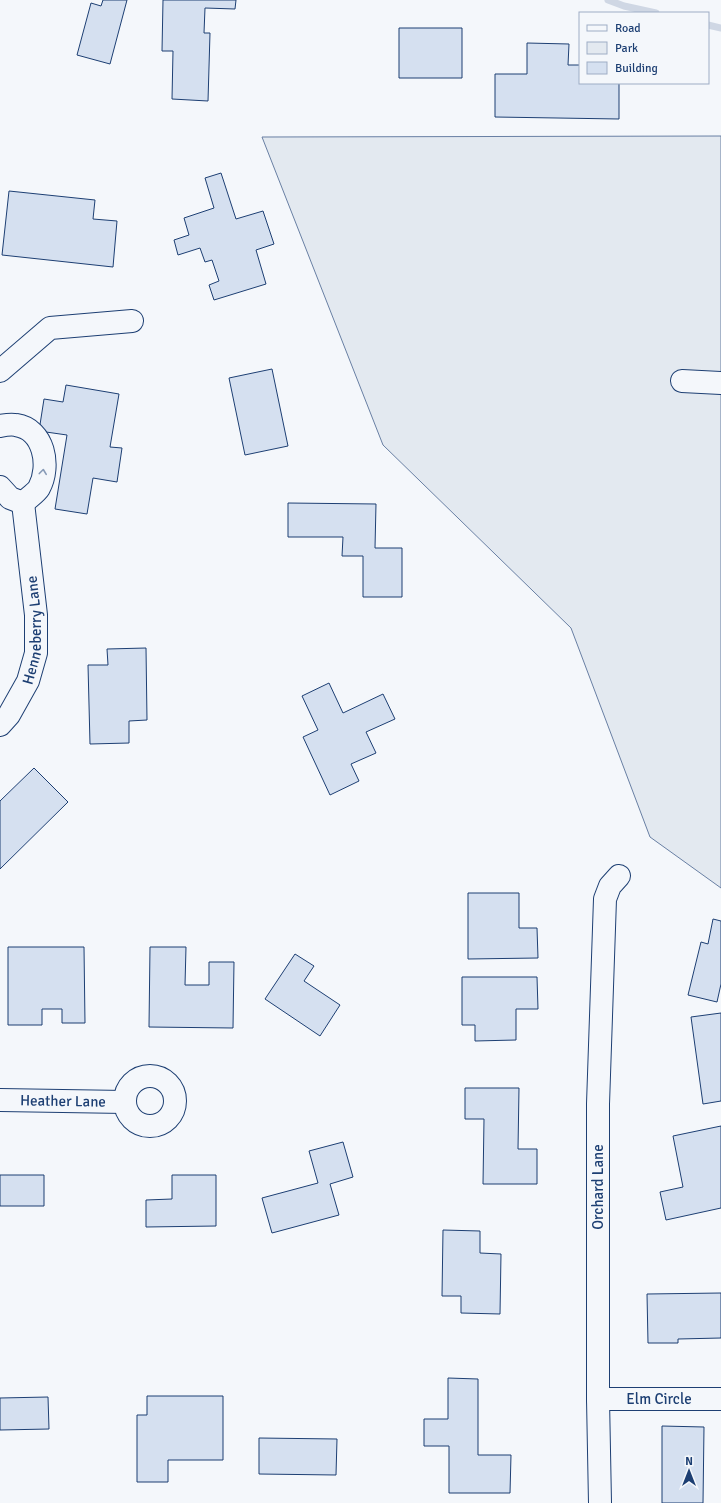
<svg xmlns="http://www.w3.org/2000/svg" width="721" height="1503" font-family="Signika,sans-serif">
<rect width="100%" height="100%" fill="#f4f7fb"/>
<path fill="#e3e9f0" stroke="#687fa3" d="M721,136V888L650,837L571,628L383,445L262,137Z"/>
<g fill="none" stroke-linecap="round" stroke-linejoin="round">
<path stroke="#cfd7e4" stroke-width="7" d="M608,0L624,6L656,13
M708,25L721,28"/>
</g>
<path fill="#d5e0f0" stroke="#1d3f73" d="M103,0H127L110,64L77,55L91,3L101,6Z
M163,0H236L235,9L205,8L204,33H210L208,101L172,99L173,51H162Z
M399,28H462V78H399Z
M527,43L569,44L568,65H580V83H619V119L495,117V74H527Z
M221,173L236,219L263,211L274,244L256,250L266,284L214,300L209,285L219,281L212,260L205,262L200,248L178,255L174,240L189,235L184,218L214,208L205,178Z
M9,191L95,200L93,219L117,221L113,267L2,255Z
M272,369L288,446L245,455L229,378Z
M66,385L119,394L110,447L122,448L117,482L93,478L87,514L55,509L67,435L39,431L44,399L63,402Z
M288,503L376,504L375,548H402V597H363V556H342L343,537H288Z
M146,648L147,720L129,721V743L90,744L88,665H108L107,649Z
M329,683L343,713L383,694L395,719L366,732L376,753L351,764L359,781L330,795L303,737L318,730L302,696Z
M34,768L68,802L0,869V801Z
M468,893H519V928H537L538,958L468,959Z
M713,919L721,921V984L717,1002L688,995L701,942L708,944Z
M8,947H84L85,1023H62V1009H42V1025H8Z
M150,947H186L185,985H209V962H234L233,1028L149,1027Z
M295,954L314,966L304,981L340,1005L320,1036L265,999Z
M462,977H537L538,1009H516V1040L475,1041V1025H462Z
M721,1013V1101L703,1104L691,1017Z
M465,1088H519L518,1149H537V1184H483L484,1119H465Z
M721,1126V1208L666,1220L660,1192L683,1187L673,1136Z
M343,1142L353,1177L330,1184L339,1215L272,1233L262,1198L318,1183L309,1151Z
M0,1175H44V1206H0Z
M172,1175H216V1226L146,1227V1200L172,1199Z
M443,1230L480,1231V1253L501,1254L500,1314L461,1313V1296H442Z
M721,1293V1338L678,1339V1343H648L647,1294Z
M448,1378L478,1379V1455H511L510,1493H449V1446H424V1419H448Z
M147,1396H223V1460H168V1482H137V1415H147Z
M48,1397L49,1429L0,1430V1398Z
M662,1426L704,1427L703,1503H662Z
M259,1438L337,1439L336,1475L259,1474Z"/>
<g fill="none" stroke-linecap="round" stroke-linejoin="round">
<g stroke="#1d3f73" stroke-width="24">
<g id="minor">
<path d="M0,371L50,328L132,321"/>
<path d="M682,381L721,383"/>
<path d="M0,426C5,425 11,424 16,425C44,429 51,466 39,488C36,493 28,498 23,503"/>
<path d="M0,487L10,498L23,503"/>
<path id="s1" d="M0,725L9,715L28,681L36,653V615L23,503"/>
<circle cx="150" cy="1101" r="25"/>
<path id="s2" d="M0,1100L125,1102"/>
<path id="s3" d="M598,1399H721"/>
<path d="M600,1503L598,1399V1104L605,899L610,886L619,876"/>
</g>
</g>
<use href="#minor" stroke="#f4f7fb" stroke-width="22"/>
</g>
<defs><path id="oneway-chevron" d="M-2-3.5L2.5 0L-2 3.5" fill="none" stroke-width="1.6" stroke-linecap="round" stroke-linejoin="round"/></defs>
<use stroke="#889bb7" href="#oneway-chevron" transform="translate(43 472) rotate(-83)"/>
<g text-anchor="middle" stroke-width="3" stroke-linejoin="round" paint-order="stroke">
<g font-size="15" fill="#1d3f73" stroke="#f4f7fb">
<text dy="5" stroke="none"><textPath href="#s1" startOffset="104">Henneberry Lane</textPath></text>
<text dy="5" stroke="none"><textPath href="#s2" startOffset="63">Heather Lane</textPath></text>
<text transform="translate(598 1187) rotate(-90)" y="5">Orchard Lane</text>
<text dy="5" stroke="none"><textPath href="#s3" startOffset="61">Elm Circle</textPath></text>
</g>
</g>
<rect x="579" y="12" width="130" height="72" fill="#f4f7fb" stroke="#9eadc5"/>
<rect x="587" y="25" width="20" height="6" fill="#f4f7fb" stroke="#9eadc5"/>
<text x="615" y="32" font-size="12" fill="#1d3f73">Road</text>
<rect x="587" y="42" width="20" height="12" fill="#e3e9f0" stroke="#9eadc5"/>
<text x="615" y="52" font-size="12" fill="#1d3f73">Park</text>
<rect x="587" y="62" width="20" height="12" fill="#d5e0f0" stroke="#9eadc5"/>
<text x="615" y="72" font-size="12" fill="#1d3f73">Building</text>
<g transform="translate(689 1471)" stroke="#f4f7fb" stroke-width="3" paint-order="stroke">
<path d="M0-3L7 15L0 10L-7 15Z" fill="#1d3f73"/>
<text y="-6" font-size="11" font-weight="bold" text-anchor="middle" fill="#1d3f73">N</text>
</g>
</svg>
